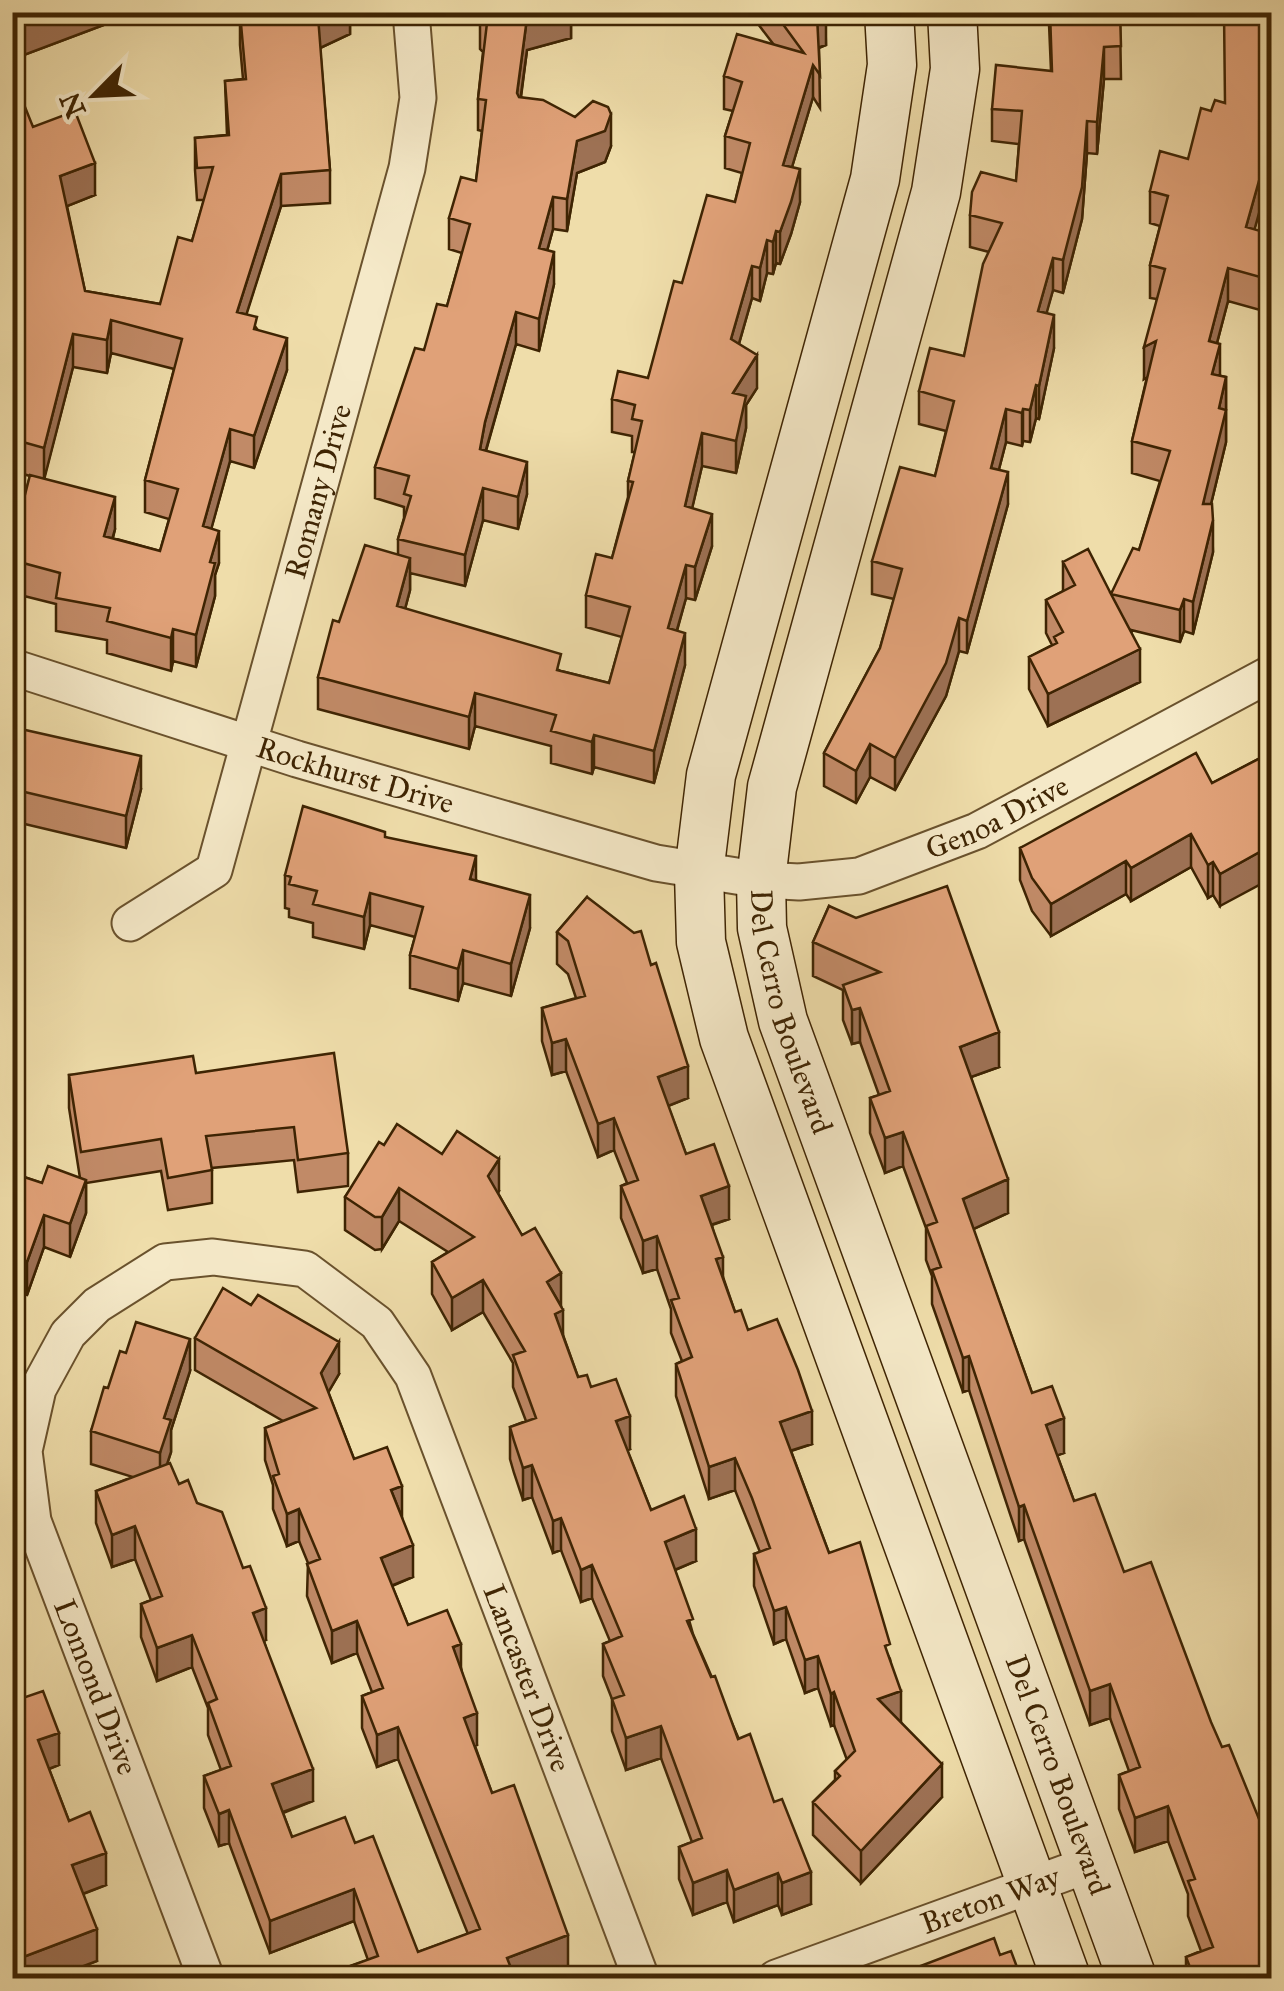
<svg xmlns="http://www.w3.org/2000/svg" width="1284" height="1991" font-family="'IM FELL Great Primer',serif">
<rect width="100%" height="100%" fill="#efddaa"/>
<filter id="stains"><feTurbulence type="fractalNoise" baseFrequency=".002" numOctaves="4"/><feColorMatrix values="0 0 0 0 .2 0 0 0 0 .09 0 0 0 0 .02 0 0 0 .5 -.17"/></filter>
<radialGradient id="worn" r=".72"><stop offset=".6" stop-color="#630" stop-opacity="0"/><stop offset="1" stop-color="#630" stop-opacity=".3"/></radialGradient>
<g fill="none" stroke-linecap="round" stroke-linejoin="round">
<g stroke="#6a522d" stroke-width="39">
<g id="street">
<path id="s1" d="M12,667L297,759L656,863L761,880L799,882L859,876L977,831L1272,673"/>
<path id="s2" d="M130,923L214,870L407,168L418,98L411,12"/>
<path id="s3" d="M206,1978L33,1521L24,1451L38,1389L68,1334L97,1305L165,1262L213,1257L305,1269L377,1323L413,1376L641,1978"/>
<path id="s4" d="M776,1978L1090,1864"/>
</g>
</g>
<g stroke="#3e2403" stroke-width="51">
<g id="secondary">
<path d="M889,12L892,65L875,179L711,775L699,873L701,942L724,1038L1066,1978"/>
<path id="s5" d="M952,12L955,69L936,192L772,787L761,880L762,928L783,1021L1132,1978"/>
</g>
</g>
<use href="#street" stroke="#f5e9c8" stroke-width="35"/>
<use href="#secondary" stroke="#f5e9c8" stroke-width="48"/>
</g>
<path fill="#c18a67" stroke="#3e2403" stroke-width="2.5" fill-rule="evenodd" d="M12,12H138L24,55L14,31H12Z
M350,12V34L320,48L330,170V203L281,206L246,314L287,370L254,468L230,461L211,529L219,563L215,575V596L196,667L173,661L171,671L107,653V640L56,631V604L12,593V546L30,476L12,471V94L33,127L95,195L67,206L85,291L160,304L192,241L204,200H197L195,170V138L227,135L225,81L243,79L240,45V13ZM111,353L174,369L145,480V512L169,519L160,551L113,538L115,529L44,478L73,367L107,373Z
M571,12V38L527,50L521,97L611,146L605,162L577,173L567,231L553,229L547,251L554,284L539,351L516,344L486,451L527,494L518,529L483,520L465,586L410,573V590L405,609L561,671L609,683L622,637L586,627V595L612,558L628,497V481L635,452H632V436L612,432V399L648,378L682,283L735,202L742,173L725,168V136L733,111L724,109V76L774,45L755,20L753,12H825L826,45L819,48L820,108L813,97L792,167L800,202L791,234L780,264L776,263L773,274L767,273L760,301L752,298L739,344L757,388L746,405V428L736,473L702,466L692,508L712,546L695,600L686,598L677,631L685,665L654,783L594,767L592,774L551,763V746L475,726L469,749L318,709V677L339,622L398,554V539L404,518V507L375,498V467L424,350L447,306L462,253L449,249V218L476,181L482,131L478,130V99L483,52L480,49V17Z
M999,12H1133V19L1120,20L1121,79H1104L1097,154L1087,153L1082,219L1063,293L1053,290L1046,313L1054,348L1039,419L1036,418L1030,442L1023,441L1022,446L1006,442L999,469L1008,504L967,653L959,651L946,696L895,790L870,777L856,803L824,786V753L880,648L894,599L872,594V561L935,476L946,431L919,424V391L964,356L989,252L970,247V215L1016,181L1019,144L992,141V109L1051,71L1049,24H1038V16L1000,21Z
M1272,12V190L1266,188L1254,230L1271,266L1260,310L1228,301L1217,343L1220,376L1226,377V442L1211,504L1213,552L1193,634L1184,631L1180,642L1131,630L1140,682L1048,726L1029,689V657L1052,645L1046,633V600L1063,591V562L1111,594L1139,550L1160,481L1132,473V441L1147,377L1144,379L1157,299L1150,298V265L1160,226L1150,223V191L1188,159L1225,102Z
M12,727L141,789L126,848L12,821Z
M1272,752L1220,906L1213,895L1208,898L1191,867L1131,901L1126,894L1051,936L1032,911L1020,880V848L1212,783Z
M385,837L476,880L530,928L511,996L463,983L458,1001L410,988V955L415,937L370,925L364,949L313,937V923L289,917V909L285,908V875Z
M587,897L688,1098L668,1106L686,1154L729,1219L712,1225L723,1277L735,1312L748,1330L812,1444L791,1451L829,1553L890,1659L901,1723L942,1797L861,1883L813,1835V1802L835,1780V1771L847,1760L834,1725L831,1726L818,1688L805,1693L786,1639L774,1644L754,1586V1554L760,1552L735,1490L709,1499L676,1396V1364L682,1361L671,1333V1309L657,1269L643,1273L621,1218V1186L627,1183L614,1150L598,1157L566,1071L552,1075L542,1041V1008L576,998L568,974L557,964V932Z
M829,906L999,1067L971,1077L1008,1213L973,1229L1032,1393L1064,1453L1057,1455L1074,1501L1272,1978H1186V1957L1201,1951L1188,1916V1894L1168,1841L1135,1852L1119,1809V1775L1129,1771L1110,1718L1090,1725L1024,1539L1019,1541L969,1390L963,1392L932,1304V1276L926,1260V1228L903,1166L885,1173L870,1133V1098L879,1095L860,1042L852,1044L843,1020V990L813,976V942Z
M196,1073L348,1153V1186L298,1192L294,1160L212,1168V1203L168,1210L161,1171L86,1183V1213L70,1257L44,1247L27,1295L12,1290V1173L42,1183L80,1178L69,1108V1075Z
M384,1145L499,1191L498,1193L561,1306L563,1335L578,1377L591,1387L630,1449L627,1450L651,1510L696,1561L675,1570L693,1634L811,1904L782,1915L778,1905L734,1922L727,1902L693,1915L679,1879V1847L692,1842L661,1758L626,1770L612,1731V1699L603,1676V1644L610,1641L592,1598L581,1602L561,1550L553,1553L532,1497L523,1500L514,1473L510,1459V1427L526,1421L513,1387V1363L483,1312L452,1330L432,1294V1262L448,1252L399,1221L382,1249L375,1250L345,1230V1197Z
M195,1338L339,1374L328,1392L354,1459L402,1518L413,1577L392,1586L408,1625L461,1668L477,1745L475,1746L492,1793L568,1968L539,1978H317L368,1960L354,1921L270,1953L229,1843L219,1846L204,1808V1776L221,1770L208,1735V1708L192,1667L157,1681L141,1637V1604L151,1600L135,1559L112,1567L96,1523V1491L133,1477L91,1464V1431L108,1388L190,1371L171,1430V1452L167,1464L179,1484L197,1503L266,1640L264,1641L313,1801L283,1813L292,1837L355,1843L418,1952L468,1934L398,1759L377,1767L362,1728V1696L372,1692L357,1653L332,1663L307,1596L308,1563L299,1541L287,1546L273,1509V1485L265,1460V1428L283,1421L195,1370Z
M12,1679L20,1699L59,1765L49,1769L69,1821L106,1885L83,1894L97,1961L52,1978H13L12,1976Z"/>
<path fill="#9d7154" stroke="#3e2403" stroke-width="2.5" d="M51,12H138L24,55V23Z
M327,12H350V34L318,49V16Z
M547,12H571V38L527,50L517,124V93L527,18Z
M826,13V45L817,48V16Z
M1104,47V79L1097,154V122Z
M813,65V97L783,197V165Z
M611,114V146L605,162L577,173L567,231V199L577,141Z
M1087,121V153L1082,219L1063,293V260Z
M1266,156V188L1246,260V227Z
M95,163V195L60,209V176Z
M800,169V202L791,234L780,264V232Z
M281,174V206L237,344V312Z
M553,197V229L539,280V248Z
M776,231V263L773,274V242Z
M1271,234V266L1260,310V277Z
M767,240V273L760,301V268Z
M554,252V284L539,351V319Z
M1053,258V290L1038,344V311Z
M752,266V298L731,371V339Z
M1228,268V301L1209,373V341Z
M516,312V344L485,453L480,449L485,422Z
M1054,315V348L1039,419V386Z
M111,320V353L107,373V340Z
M73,334V367L44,480V448Z
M287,338V370L254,468V436Z
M1156,341V373L1144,379V347Z
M1220,344V376L1212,374Z
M757,355V388L746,405V428L736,473V441L733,393Z
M1226,377V442L1203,537V504L1219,408Z
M1036,385V418L1030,442V410Z
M1006,409V442L991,500V468Z
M1023,409V441L1022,446V413Z
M230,429V461L203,559V526Z
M702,433V466L685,539V506Z
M527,462V494L518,529V497Z
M1008,472V504L967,653V621Z
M483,488V520L465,586V555Z
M115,497V529L104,568V536Z
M712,514V546L695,600V567Z
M1213,520V552L1193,634V602Z
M219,531V563L215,575V596L196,667V635L210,562Z
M410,558V590L397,639V606Z
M686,565V598L668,661V628Z
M1184,599V631L1180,642V610Z
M959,618V651L946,696L895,790V758Z
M173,629V661L171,671V638Z
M685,633V665L654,783V751Z
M1140,649V682L1048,726V694Z
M475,693V726L469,749V717Z
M594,735V767L592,774V742Z
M870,744V777L856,803V771Z
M141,756V789L126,848V816Z
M1191,834V867L1131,901V868Z
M1272,845V878L1220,906V874Z
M476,856V889L470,879Z
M1126,861V894L1051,936V904Z
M1213,862V895L1208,898V865Z
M370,893V925L364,949V917Z
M530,895V928L511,996V964Z
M463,950V983L458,1001V969Z
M860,1008V1042L852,1044V1010Z
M999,1032V1067L960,1081V1047Z
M566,1039V1071L552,1075V1043Z
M688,1066V1098L658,1110V1077Z
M614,1118V1150L598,1157V1124Z
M903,1132V1166L885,1173V1138Z
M499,1159V1191L488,1209V1176Z
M1008,1179V1213L963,1234V1199Z
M86,1180V1213L70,1257V1224Z
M729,1186V1219L701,1228V1196Z
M399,1188V1221L382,1249V1217Z
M44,1215V1247L27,1295V1262Z
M657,1236V1269L643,1273V1241Z
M723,1257V1289L716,1259Z
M561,1273V1306L547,1282Z
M483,1280V1312L452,1330V1298Z
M563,1310V1342L555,1314Z
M190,1339V1371L171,1430V1452L160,1486V1453L164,1418Z
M339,1342V1374L321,1405V1373Z
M969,1356V1390L963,1392V1358Z
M812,1411V1444L780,1454V1422Z
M630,1416V1449L616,1454V1421Z
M1064,1418V1453L1046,1460V1425Z
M735,1458V1490L709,1499V1467Z
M532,1465V1497L523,1500V1468Z
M402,1486V1518L391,1490Z
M1024,1505V1539L1019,1541V1507Z
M299,1509V1541L287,1546V1514Z
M561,1518V1550L553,1553V1521Z
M135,1526V1559L112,1567V1535Z
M696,1529V1561L665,1574V1542Z
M413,1545V1577L381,1590V1558Z
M592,1565V1598L581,1602V1570Z
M786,1607V1639L774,1644V1611Z
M266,1608V1640L253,1645V1613Z
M18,1616V1649L12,1651V1618Z
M357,1621V1653L332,1663V1631Z
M192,1635V1667L157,1681V1648Z
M461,1644V1676L453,1647Z
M818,1656V1688L805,1693V1660Z
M1110,1684V1718L1090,1725V1691Z
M901,1691V1723L878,1699Z
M834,1692V1725L831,1726V1694Z
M477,1713V1745L464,1750V1718Z
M661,1726V1758L626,1770V1738Z
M398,1727V1759L377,1767V1735Z
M59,1733V1765L38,1773V1740Z
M942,1764V1797L861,1883V1851Z
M313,1769V1801L272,1816V1784Z
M1168,1806V1841L1135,1852V1818Z
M229,1810V1843L219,1846V1814Z
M106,1853V1885L72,1898V1865Z
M727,1870V1902L693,1915V1883Z
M811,1872V1904L782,1915V1883Z
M778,1873V1905L734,1922V1890Z
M354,1889V1921L270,1953V1921Z
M97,1929V1961L52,1978H18V1959Z
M568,1935V1968L539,1978H481L507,1958Z"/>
<path fill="#e0a178" stroke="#3e2403" stroke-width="2.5" d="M20,12H51L24,23Z
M327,12L318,16L330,170L281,174L237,312L257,317L254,329L287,338L254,436L230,429L203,526L219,531L210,562L215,563L196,635L173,629L171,638L107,621L110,608L56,598L60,573L12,560V546L30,475L115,497L104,536L160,551L178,489L145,480L182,339L111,320L107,340L73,334L44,448L12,439V94L19,92L33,127L75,111L95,163L60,176L85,291L160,304L178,237L192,241L213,167L197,168L195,138L229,135L225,81L246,79L240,13Z
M484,12H547L527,18L517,93L519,97L543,100L575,117L593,101L608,107L611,114L605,131L577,141L567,199L553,197L539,248L554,252L539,319L516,312L485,422L480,449L527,462L518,497L483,488L465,555L398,539L411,496L404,494L409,476L375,467L415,348L424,350L437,304L447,306L470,224L449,218L461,177L476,181L486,100L478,99L487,23L480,17Z
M774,12H825L817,16L820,75L813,65L783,165L800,169L791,202L780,232L776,231L773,242L767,240L760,268L752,266L731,339L757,355L733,393L746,396L736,441L702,433L685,506L712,514L695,567L686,565L668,628L685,633L654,751L594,735L592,742L551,731L556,715L475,693L469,717L318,677L333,620L339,622L365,545L410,558L397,606L561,654L557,670L609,683L630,607L586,595L596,554L612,558L633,482L628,481L642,421L632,419L635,405L612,399L618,371L648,378L674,281L682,283L707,195L735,202L750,143L725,136L742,82L724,76L737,34L804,53Z
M1050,12H1120L1121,46L1104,47L1097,122L1087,121L1082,187L1063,260L1053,258L1038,311L1054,315L1039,386L1036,385L1030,410L1023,409L1022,413L1006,409L991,468L1008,472L967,621L959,618L946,663L895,758L870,744L856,771L824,753L880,648L902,569L872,561L900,467L935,476L954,401L919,391L930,348L964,356L983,264L1002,223L970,215L972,192L981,172L1016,181L1022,111L992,109L996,65L1052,71Z
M1224,12H1272V157L1266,156L1246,227L1271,234L1260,277L1228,268L1209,341L1220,344L1212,374L1226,377L1219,408L1226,410L1203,504H1212L1213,520L1193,602L1184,599L1180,610L1111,594L1140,649L1048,694L1029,657L1057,643L1054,637L1063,632L1046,600L1075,585L1063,562L1088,549L1111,594L1133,548L1139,550L1170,451L1132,441L1156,341L1144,347L1165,269L1150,265L1168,196L1150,191L1160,151L1188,159L1201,108L1211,111L1215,100L1225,103Z
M12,727L141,756L126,816L12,789Z
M1272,752V845L1220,874L1213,862L1208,865L1191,834L1131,868L1126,861L1051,904L1032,878L1020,848L1196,753L1212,783Z
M303,806L385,832V837L476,856L470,879L530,895L511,964L463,950L458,969L410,955L423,907L370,893L364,917L313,904L317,891L289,884L291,877L285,875Z
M947,886L999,1032L960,1047L1008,1179L963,1199L1032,1393L1052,1386L1064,1418L1046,1425L1074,1501L1095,1494L1124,1572L1151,1562L1211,1722L1222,1747L1229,1745L1272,1851V1978H1194L1186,1957L1213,1947L1188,1881L1195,1879L1168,1806L1135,1818L1119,1775L1140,1767L1110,1684L1090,1691L1024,1505L1019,1507L969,1356L963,1358L932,1270L941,1267L926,1226L937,1222L903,1132L885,1138L870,1098L890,1091L860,1008L852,1010L843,985L880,972L813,942L829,906L856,918Z
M587,897L634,933L641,931L651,965L656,963L688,1066L658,1077L686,1154L714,1144L729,1186L701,1196L723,1257L716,1259L735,1312L741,1310L748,1330L777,1319L798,1370L812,1411L780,1422L829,1553L860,1542L890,1644L885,1646L901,1691L878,1699L942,1764L861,1851L813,1802L840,1776L835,1771L855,1751L834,1692L831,1694L818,1656L805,1660L786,1607L774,1611L754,1554L770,1548L752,1498L735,1458L709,1467L676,1364L692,1357L671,1300L679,1298L657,1236L643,1241L621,1186L638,1180L614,1118L598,1124L566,1039L552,1043L542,1008L585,996L568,941L557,932Z
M334,1053L348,1153L298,1160L294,1127L206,1136L212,1170L168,1178L161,1139L81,1152L69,1075L193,1056L196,1073Z
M397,1124L442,1154L457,1131L499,1159L488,1176L522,1235L535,1228L561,1273L547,1282L563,1310L555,1314L578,1377L587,1375L591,1387L616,1379L630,1416L616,1421L651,1510L684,1496L696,1529L665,1542L693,1619L687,1621L711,1677L715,1676L738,1739L750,1734L774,1802L782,1799L811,1872L782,1883L778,1873L734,1890L727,1870L693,1883L679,1847L702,1838L661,1726L626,1738L612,1699L624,1695L603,1644L622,1636L592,1565L581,1570L561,1518L553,1521L532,1465L523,1468L514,1441L510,1427L536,1418L513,1355L525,1351L483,1280L452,1298L432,1262L474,1237L399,1188L382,1217H375L345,1197L379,1142L384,1145Z
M48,1166L86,1180L70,1224L44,1215L27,1262L12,1257V1173L42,1183Z
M223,1288L251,1305L258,1295L339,1342L321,1373L354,1459L387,1447L402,1486L391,1490L413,1545L381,1558L408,1625L447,1610L461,1644L453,1647L477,1713L464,1718L492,1793L514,1785L568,1935L507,1958L511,1968L481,1978H317L378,1956L354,1889L270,1921L229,1810L219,1814L204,1776L231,1766L208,1703L217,1699L192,1635L157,1648L141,1604L162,1596L135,1526L112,1535L96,1491L170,1463L179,1484L188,1480L197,1503L222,1512L243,1568L250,1566L266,1608L253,1613L313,1769L272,1784L292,1837L345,1817L355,1843L373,1836L418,1952L480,1929L398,1727L377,1735L362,1696L383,1688L357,1621L332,1631L307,1564L320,1559L299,1509L287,1514L273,1476L279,1474L265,1428L316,1408L195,1338Z
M136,1322L190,1339L164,1418L171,1420L160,1453L91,1431L104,1387L108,1388L120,1351L126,1353Z
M12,1603L18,1616L12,1618Z
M12,1679L20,1699L43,1691L59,1733L38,1740L69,1821L90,1812L106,1853L72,1865L97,1929L18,1959L12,1944V1906L15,1905L12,1898Z
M994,1938L1000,1955L1011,1951L1021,1978H889Z
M97,1970L143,1972V1978H96Z"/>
<g text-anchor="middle" stroke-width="10" stroke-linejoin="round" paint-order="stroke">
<g font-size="30" fill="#3e2403" stroke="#f5e9c8">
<text dy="10" stroke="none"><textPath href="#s2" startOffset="492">Romany Drive</textPath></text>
<text dy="10" stroke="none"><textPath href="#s1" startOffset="360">Rockhurst Drive</textPath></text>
<text dy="10" stroke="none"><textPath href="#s1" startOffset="1028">Genoa Drive</textPath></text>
<text dy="10" stroke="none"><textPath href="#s5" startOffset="1028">Del Cerro Boulevard</textPath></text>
<text dy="10" stroke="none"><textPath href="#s3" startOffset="1425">Lancaster Drive</textPath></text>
<text transform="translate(96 1687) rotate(69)" y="10">Lomond Drive</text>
<text dy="10" stroke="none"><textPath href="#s5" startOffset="1838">Del Cerro Boulevard</textPath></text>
<text dy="10" stroke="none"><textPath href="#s4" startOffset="228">Breton Way</textPath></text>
</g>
</g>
<rect width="1284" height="1991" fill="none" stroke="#efddaa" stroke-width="50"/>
<rect x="15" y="15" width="1254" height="1961" fill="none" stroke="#3e2403" stroke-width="5"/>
<rect x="25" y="25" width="1234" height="1941" fill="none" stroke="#3e2403" stroke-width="2.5"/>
<g transform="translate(95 95) rotate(246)" stroke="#f5e9c8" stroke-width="8" paint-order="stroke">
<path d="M0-8L18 38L0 25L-18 38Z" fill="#3e2403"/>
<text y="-15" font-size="28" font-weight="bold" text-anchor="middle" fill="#3e2403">N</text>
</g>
<rect width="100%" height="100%" filter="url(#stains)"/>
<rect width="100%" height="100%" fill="url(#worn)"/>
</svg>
